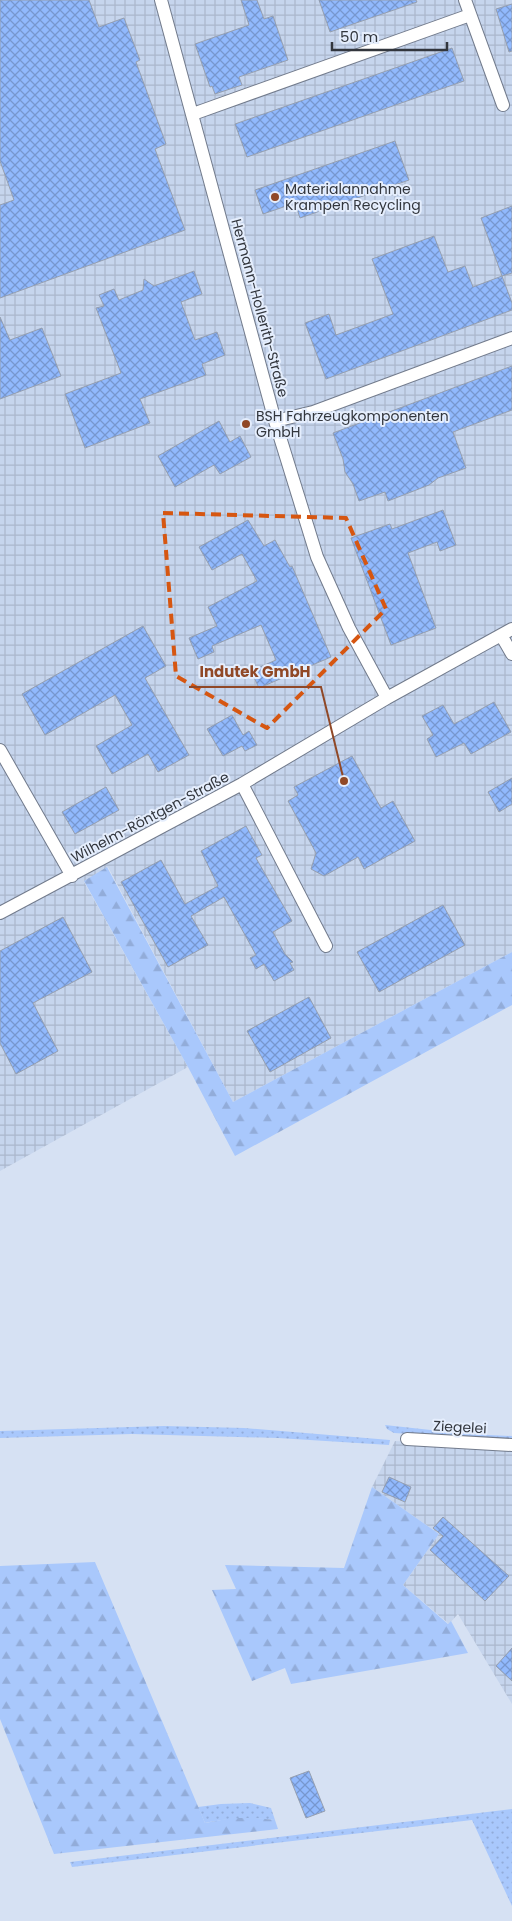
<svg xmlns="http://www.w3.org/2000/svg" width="512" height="1921" font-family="Poppins,sans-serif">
<defs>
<pattern id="industrial-grid" width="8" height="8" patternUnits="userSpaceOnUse" patternTransform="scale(1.25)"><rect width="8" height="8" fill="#c6d5ed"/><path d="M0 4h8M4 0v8" fill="none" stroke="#abb7cc"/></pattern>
<pattern id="grass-dots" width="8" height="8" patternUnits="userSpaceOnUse" patternTransform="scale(1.25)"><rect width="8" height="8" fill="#a9c8fc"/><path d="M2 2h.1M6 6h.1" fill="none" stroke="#92acd9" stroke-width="1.8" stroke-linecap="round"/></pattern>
<pattern id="forest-firs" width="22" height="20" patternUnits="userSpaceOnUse" patternTransform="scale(1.25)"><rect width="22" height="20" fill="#a9c8fc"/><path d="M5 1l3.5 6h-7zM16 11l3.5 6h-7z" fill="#92acd9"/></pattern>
<pattern id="building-cross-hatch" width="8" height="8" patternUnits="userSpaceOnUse" patternTransform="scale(1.25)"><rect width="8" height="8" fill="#91b9fd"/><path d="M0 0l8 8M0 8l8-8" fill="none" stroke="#7797ce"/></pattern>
</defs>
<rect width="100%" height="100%" fill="#d6e1f3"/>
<path fill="url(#industrial-grid)" d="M0,0H512V952L233,1102L108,867L84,882L188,1067L0,1171Z
M395,1441L512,1448V1704L458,1614L449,1624L403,1585L439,1534L372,1487Z"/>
<path fill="url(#grass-dots)" d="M385,1425L467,1434L512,1436V1440L394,1433L387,1429Z
M164,1426L244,1428L390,1440L389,1445L278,1438L132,1434L0,1438V1431Z
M250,1803L271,1808L275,1820C249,1817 231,1818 205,1823L198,1807L221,1804Z
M512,1809V1906L472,1820L72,1867L70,1862Z"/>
<path fill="url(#forest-firs)" d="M107,867L233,1102L512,952V1005L235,1156L188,1067L84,881Z
M372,1487L439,1534L403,1585L448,1624L451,1621L468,1653L291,1684L285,1668L252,1681L212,1590L236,1589L225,1565L344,1568Z
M95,1562L205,1823L232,1818H256L275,1820L278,1829L54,1854L0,1719V1566Z"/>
<path fill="url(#building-cross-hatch)" stroke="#959fb0" d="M0,0H89L99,27L124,18L140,60L136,62L166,144L155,149L185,230L0,298V205L14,200L0,161Z
M241,0H257L264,19L273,16L288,60L239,77L242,85L215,94L212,86L210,87L195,44L249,25Z
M319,0H416L417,2L330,32Z
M512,4V51L509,52L496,9Z
M452,48L464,81L247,157L235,124Z
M395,141L409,180L300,218L295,203L263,214L255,190Z
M512,206V273L502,276L481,218Z
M434,236L448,272L465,266L473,287L502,276L512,303V310L326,379L305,323L329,314L336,335L393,314L372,259Z
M194,271L202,294L181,302L195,340L217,332L225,355L202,364L206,375L140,399L150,423L85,448L65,394L121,373L96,308L104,306L99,295L114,289L119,300L143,290L144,279L154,286Z
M0,317L10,340L42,328L61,376L0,399Z
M512,366V410L453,432L466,468L438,478L429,485L388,501L385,492L359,501L353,484L345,472L343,459L333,433Z
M219,421L230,442L240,436L251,457L220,474L214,465L175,487L158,456Z
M443,510L456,545L440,551L437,542L408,553L436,628L391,645L351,538L390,524L392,529Z
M248,520L264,546L275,540L290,567L292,566L331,657L259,688L251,671L276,660L261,625L212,646L214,652L198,659L189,638L217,626L208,607L257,581L242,554L212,570L199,547Z
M143,626L166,666L145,678L189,755L158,772L148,754L112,774L96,746L132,725L115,695L45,735L22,694Z
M494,702L511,732L471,754L464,743L436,757L427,739L433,735L422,716L443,705L454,724Z
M232,715L243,735L249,731L257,745L245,751L242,746L223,756L207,729Z
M352,756L381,808L393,801L415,841L364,869L358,857L324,876L311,869L316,853L288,801L298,795L294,787Z
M512,778V804L499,812L488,792Z
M106,787L119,810L75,834L62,812Z
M246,826L262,855L256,858L292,921L273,932L285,954L293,962L290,963L294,970L274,981L264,964L256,969L250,958L256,955L224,897L191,916L208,945L168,967L121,882L161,860L185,904L218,886L201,851Z
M443,905L465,945L379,992L357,952Z
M63,917L92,972L33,1003L58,1051L16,1074L0,1043V951Z
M309,997L331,1038L270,1072L247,1031Z
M389,1477L411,1487L405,1502L382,1492Z
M443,1517L509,1576L485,1601L430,1550L443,1536L433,1528Z
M512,1648V1681L496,1666Z
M309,1771L325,1811L306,1818L290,1778Z"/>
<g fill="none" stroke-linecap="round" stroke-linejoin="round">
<g stroke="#727b8c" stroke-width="14">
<path id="minor" d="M161,0L275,421L317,557L349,628L387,698
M465,0L503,105
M193,114L470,15
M275,421L313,412L512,338
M501,635L512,654
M0,750L72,876
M242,784L326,946
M0,913L242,784L387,698L512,629
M407,1439L512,1445"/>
</g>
<use href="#minor" stroke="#fff" stroke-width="12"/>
</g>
<path fill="none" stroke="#d65611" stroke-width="4" stroke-dasharray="10 6" stroke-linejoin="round" d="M163,513L346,518L386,609L267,728L176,676Z"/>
<g fill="#904827" stroke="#e5eefd" stroke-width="2">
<circle cx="275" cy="197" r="5"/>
<circle cx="246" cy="424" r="5"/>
</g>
<g text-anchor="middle" stroke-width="4" stroke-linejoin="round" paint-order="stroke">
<g font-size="14" fill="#32363d" stroke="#e5eefd" text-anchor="start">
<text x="285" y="194">Materialannahme<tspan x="285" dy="16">Krampen Recycling</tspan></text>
<text x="256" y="421">BSH Fahrzeugkomponenten<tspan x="256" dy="16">GmbH</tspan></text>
</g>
<g font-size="14" fill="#32363d" stroke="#e5eefd">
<text transform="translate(260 308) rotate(75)" y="5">Hermann-Hollerith-Straße</text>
<text transform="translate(150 817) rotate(-28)" y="5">Wilhelm-Röntgen-Straße</text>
<text transform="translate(460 1427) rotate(3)" y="5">Ziegelei</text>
</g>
</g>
<path fill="none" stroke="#904827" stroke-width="2" d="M344 781L321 687H189"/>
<circle fill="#904827" stroke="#e5eefd" stroke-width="2" cx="344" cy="781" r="5"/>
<g font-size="15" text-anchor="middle" font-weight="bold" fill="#904827" stroke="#e5eefd" stroke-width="4" stroke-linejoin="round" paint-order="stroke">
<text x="255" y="677">Indutek GmbH</text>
</g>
<path d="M332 42v8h115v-8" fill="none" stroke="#32363d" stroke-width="2.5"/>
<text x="340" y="42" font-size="15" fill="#32363d" stroke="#e5eefd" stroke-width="4" paint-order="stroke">50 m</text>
</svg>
